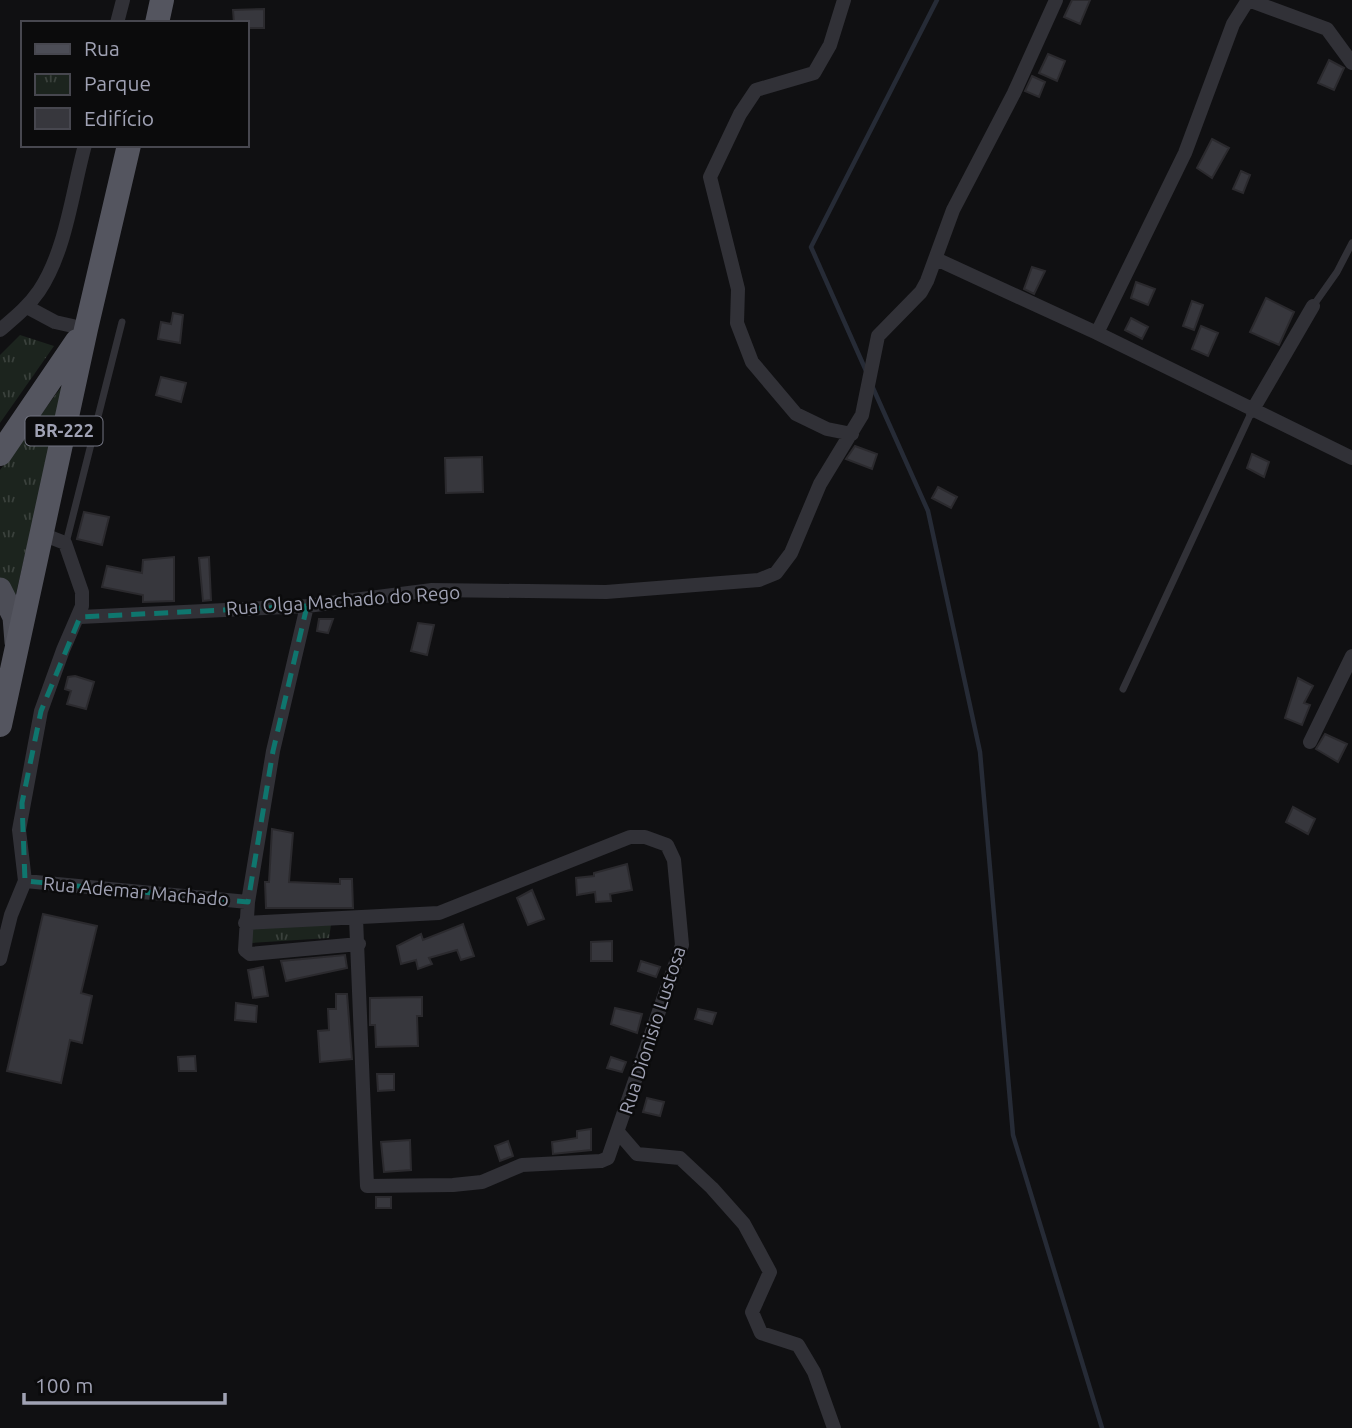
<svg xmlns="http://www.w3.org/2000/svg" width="1352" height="1428" font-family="Ubuntu,sans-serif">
<defs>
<pattern id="park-tufts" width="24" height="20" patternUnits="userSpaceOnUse" patternTransform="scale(1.75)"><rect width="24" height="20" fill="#1c241e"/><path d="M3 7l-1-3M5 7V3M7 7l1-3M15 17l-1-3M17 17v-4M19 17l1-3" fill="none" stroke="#3a413c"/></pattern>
</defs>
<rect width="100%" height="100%" fill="#101012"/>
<path fill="url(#park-tufts)" d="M20,335L54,346L0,423V355Z
M65,382L15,598L0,580V470Z
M331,925L329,938L251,943V927Z"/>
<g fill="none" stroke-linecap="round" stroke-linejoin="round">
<path stroke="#262b36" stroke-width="4.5" d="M867,373L811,247L937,0
M873,388L928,511L980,752L1013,1135L1102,1428"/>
</g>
<path fill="#37373d" stroke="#2b2a2e" stroke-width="2" d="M1072,0H1090L1080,24L1064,17Z
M264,9V28H247V23H234L233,10Z
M1048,54L1065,61L1057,81L1039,73Z
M1329,60L1344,68L1334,90L1318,83Z
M1032,76L1045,82L1039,97L1025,91Z
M1212,139L1229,148L1212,178L1197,168Z
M1241,171L1250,175L1243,193L1233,189Z
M1032,267L1045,271L1034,294L1024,289Z
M1136,282L1155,289L1148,305L1131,298Z
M1266,298L1294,312L1279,345L1250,332Z
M1192,301L1203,305L1194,330L1183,326Z
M173,313L183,315L180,343L158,339L161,322L171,324Z
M1131,318L1148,327L1142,339L1125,330Z
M1201,326L1218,333L1208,356L1192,349Z
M161,377L186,383L181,402L156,395Z
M855,446L877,454L872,469L846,459Z
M1252,454L1269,462L1264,477L1247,468Z
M482,457L483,492L446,493L445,458Z
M938,487L957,497L951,508L932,498Z
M84,512L109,517L102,545L77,539Z
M174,557V601L143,602V595L102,587L107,566L142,573L143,560Z
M209,557L211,600L203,601L199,558Z
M319,619H333L328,633L317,631Z
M418,623L434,625L427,655L411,651Z
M75,676L94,682L86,709L67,704L71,691L65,689L68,677Z
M1298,678L1313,686L1304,703L1310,705L1302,725L1285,718Z
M1325,734L1347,744L1338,762L1316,749Z
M1293,807L1315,819L1308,834L1286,822Z
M272,829L293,833L289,882L340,884V879H352L353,908H266L265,882H269Z
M627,864L632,890L610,894L611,901L596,902L595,892L577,895L576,878L594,876V873Z
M532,890L544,919L528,925L517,898Z
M43,914L97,926L81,993L92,996L82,1043L70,1040L61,1083L7,1071Z
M463,924L474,956L461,960L457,950L429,958L432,964L418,969L416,960L401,964L397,946L421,934L423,940Z
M612,941V961H591V942Z
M345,955L347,968L286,981L281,961Z
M641,961L660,967L656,977L638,971Z
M263,967L268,996L253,998L248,970Z
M336,994H347L352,1059L320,1062L318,1031L329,1030L328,1009H336Z
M422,997V1016H417L418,1046L376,1047L375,1025H370V998Z
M236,1003L257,1006L256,1022L235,1020Z
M615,1008L642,1014L637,1033L611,1024Z
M698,1009L716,1013L712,1024L695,1019Z
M195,1056L196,1071H179L178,1057Z
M611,1057L626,1062L622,1072L607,1068Z
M377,1074H394V1090L378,1091Z
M647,1098L664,1102L660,1116L643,1112Z
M591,1129V1150L553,1154L552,1142L577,1138V1131Z
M410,1140L411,1170L384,1172L381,1142Z
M508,1141L513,1156L500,1161L495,1146Z
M376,1197H391V1208H376Z"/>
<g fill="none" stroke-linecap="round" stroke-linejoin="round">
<path stroke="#313137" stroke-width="7" d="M1313,306L1337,272L1352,243
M66,543L122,322
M1123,689L1252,411"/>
<path stroke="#313137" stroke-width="14" d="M844,0L830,45L814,73L756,90L740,114L710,177L738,289L737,323L752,362L796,414L827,429L852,434
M1248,0L1327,29L1352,63
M117,23L123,0
M936,259L1097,333L1352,458
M27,307L55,322L86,329
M0,330C14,318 28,307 39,291C66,251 72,192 85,145
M1097,333L1185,153L1233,24L1248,0
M1252,411L1313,306
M307,606L273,751L248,902L245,950L250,954L359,944
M80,617L307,606L432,590L606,592L759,580L776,573L791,553L820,484L862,415L878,336L921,292L927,281L953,210L1014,93L1056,0
M1310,742L1352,656
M25,881L248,902
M245,923L439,913L630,837H645L667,845L674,860L682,945L608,1158L601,1161L522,1165L482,1182L453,1185L367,1186L356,918
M0,959L11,915L25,881L19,830L41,711L63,650L82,606V592L65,543L42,534
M618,1132L637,1154L680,1158L712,1188L744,1224L770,1272L752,1312L761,1333L798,1345L814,1372L834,1428"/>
<path stroke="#4c4d56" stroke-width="23" d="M0,589L14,617L16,642"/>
<path stroke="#54555f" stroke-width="24" d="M157,23L162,0
M0,454L77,341
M0,725L86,329L129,145"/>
</g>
<path fill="none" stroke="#0f766e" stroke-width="5" stroke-dasharray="14 9" stroke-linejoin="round" d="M307,606L273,751L248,902L25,881L22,803L41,711L80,617Z"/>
<g text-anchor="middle" stroke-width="5" stroke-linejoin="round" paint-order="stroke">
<rect fill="#0b0b0c" stroke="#737582" stroke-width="2" x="25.5" y="416.5" width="77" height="29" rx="5"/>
<g font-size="18" font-weight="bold" fill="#a0a2b4">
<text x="64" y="437">BR-222</text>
</g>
<g font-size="19" fill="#a0a2b4" stroke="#0b0b0c">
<text transform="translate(343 600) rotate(-4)" y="7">Rua Olga Machado do Rego</text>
<text transform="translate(136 891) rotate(5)" y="7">Rua Ademar Machado</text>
<text transform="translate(652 1030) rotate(-72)" y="7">Rua Dionisio Lustosa</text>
</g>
</g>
<rect x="21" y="21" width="228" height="126" fill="#0b0b0c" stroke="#47474f" stroke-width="2"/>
<rect x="35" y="44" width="35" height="10" fill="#4c4d56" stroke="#47474f" stroke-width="2"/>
<text x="84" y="56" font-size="21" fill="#a0a2b4">Rua</text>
<rect x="35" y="74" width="35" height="21" fill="url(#park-tufts)" stroke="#47474f" stroke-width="2"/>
<text x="84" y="91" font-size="21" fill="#a0a2b4">Parque</text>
<rect x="35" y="108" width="35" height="21" fill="#37373d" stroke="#47474f" stroke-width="2"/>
<text x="84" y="126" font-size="21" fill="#a0a2b4">Edifício</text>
<path d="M24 1393v10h201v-10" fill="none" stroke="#a0a2b4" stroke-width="3.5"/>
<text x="35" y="1393" font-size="21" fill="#a0a2b4" stroke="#0b0b0c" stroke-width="5" paint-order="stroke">100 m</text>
</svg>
